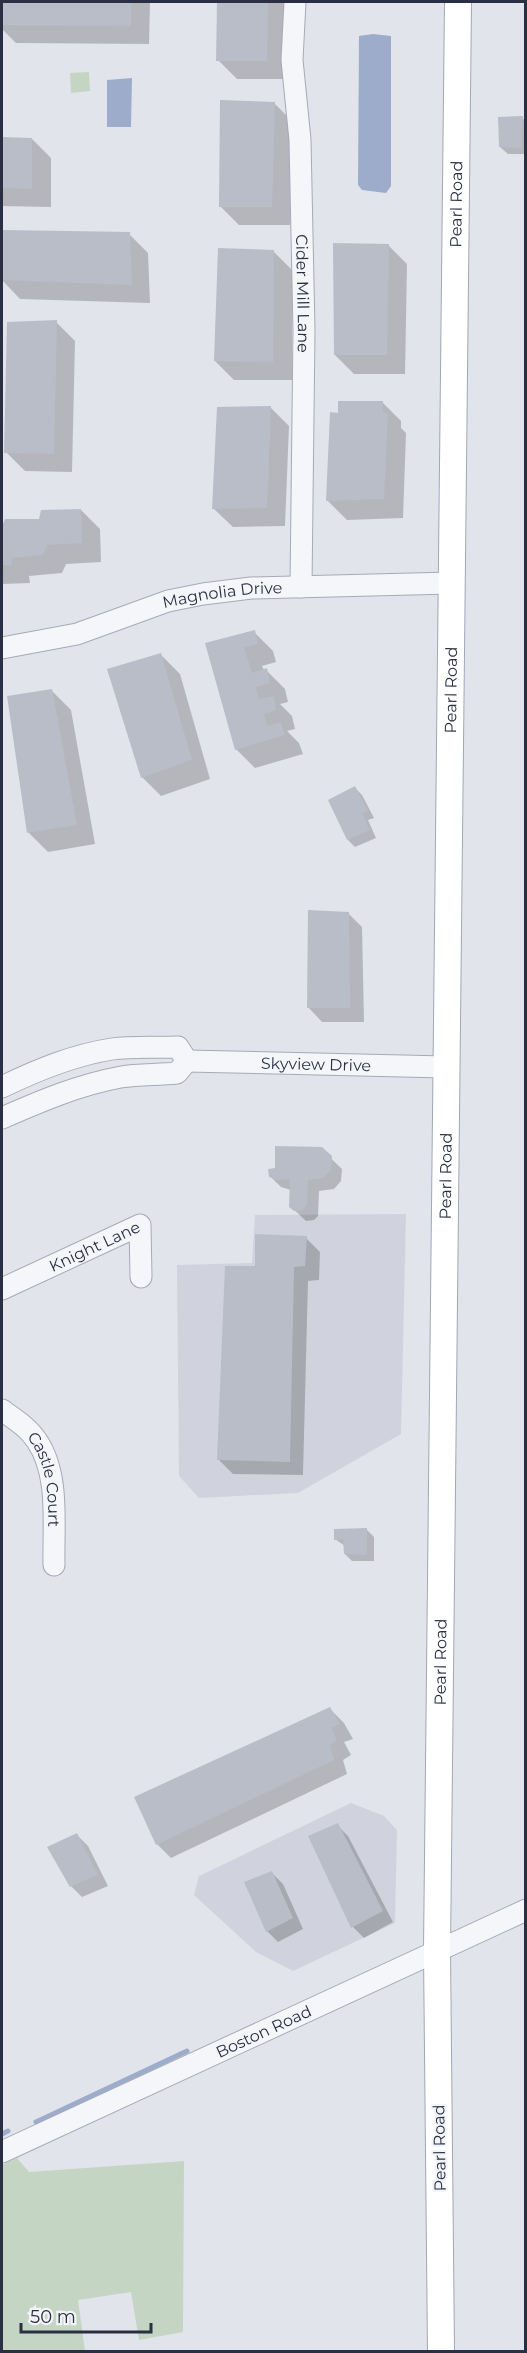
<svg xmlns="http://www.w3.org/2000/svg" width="527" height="2353" font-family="Montserrat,sans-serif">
<rect width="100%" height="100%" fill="#e2e4eb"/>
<path fill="#d0d3dd" d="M406,1214L401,1434L298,1493L199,1498L179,1476L177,1265L252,1263L255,1215Z
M351,1803L384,1816L397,1830L395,1923L293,1971L256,1952L194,1895L199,1876Z"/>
<path fill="#c5d5c3" d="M89,72L90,91L71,93L70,73Z
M17,2158L29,2172L184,2161L183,2332L139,2340L131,2292L78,2300L85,2351H2V2165Z"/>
<path fill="#9daccb" d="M373,34L391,36V186L386,193L362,190L358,185L359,36Z
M132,78L131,127H107V80Z"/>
<path fill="#0003" d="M2,2H150L149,44L16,43L2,29Z
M218,2H287L286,79H237L218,60Z
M275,104L294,123L290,225H239L220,206Z
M522,118L526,121V154H508L500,147Z
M2,139H32L51,158V207L2,206Z
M2,231L129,234L148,253L150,303L20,299L2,280Z
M388,245L407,264L405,374H354L335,355Z
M273,251L292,270V380H234L215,361Z
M56,322L75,341L72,472L25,471L6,452Z
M382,402L401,421V428L406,433L403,518L347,520L328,501Z
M270,407L289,426L285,526L233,527L214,509Z
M81,510L100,529L101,562L66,564L62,573L29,576L30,583L2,584V529L6,521L41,520Z
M254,632L273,651L276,662L262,666L264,670H266L285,689L288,702L280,704L292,716L295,729L287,731L299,743L303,754L255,768L236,749L206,645Z
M161,655L180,674L210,779L161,796L142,777Z
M52,691L71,710L95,844L48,852L29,833Z
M355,788L362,795L374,818L368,820L376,838L355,847L348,840Z
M348,913L362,927L364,1022H322L308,1007Z
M321,1149L342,1169L341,1181L334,1189L319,1191L318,1216L314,1220L306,1221L290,1206L291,1190L281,1187L270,1176L276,1169Z
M306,1238L320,1252L319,1280L308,1281L303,1475L233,1474L219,1460L256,1267Z
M366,1529L374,1537V1561H352L345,1554V1546L335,1539Z
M330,1709L344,1723L353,1739L344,1742L351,1755L343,1760L347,1774L171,1858L157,1844Z
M337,1825L348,1836L393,1922L364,1938L353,1927Z
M77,1835L88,1846L108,1886L82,1897L71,1886Z
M272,1873L283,1884L303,1929L278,1942L267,1931Z"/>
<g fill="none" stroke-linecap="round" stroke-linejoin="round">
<path stroke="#9daccb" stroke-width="5" d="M36,2122L187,2051
M2,2134L8,2131"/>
</g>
<path fill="#b9bdc8" d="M2,2H131V26L2,25Z
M217,2H268L267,61H216Z
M220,100L275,102L272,207H219Z
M523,116L521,148L499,147L498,117Z
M2,137L32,138V189L2,188Z
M2,230L130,232L132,285L2,280Z
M333,243L389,244L387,355H334Z
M218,248L274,250L273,362L214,361Z
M57,320L54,454L4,453L7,322Z
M338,401H383V412L388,413L384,499L326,501L330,412L338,413Z
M271,406L267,508L212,509L217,407Z
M81,509L82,543L47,545L43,555L11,558L12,565H2V526L5,519H39L41,510Z
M255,630L258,644L244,647L252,673L267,668L270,683L256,687L259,699L274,696L276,710L264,714L267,726L281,722L285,735L235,750L205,643Z
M161,653L192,760L141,778L107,669Z
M52,689L77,825L27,833L7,696Z
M355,786L368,811L362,813L370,830L347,840L328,800Z
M308,910L349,912L350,1008H307Z
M275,1146L322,1147L332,1156L331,1170L323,1178L308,1180L307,1205L303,1210L294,1211L289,1207L290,1179L277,1180L269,1177L268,1169L275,1168Z
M255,1234L307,1236L305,1266L294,1267L290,1462L217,1460L225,1266H255Z
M367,1528V1555L344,1554L343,1539L334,1540V1529Z
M330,1707L340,1724L331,1728L337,1741L330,1745L334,1760L156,1845L134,1797Z
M338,1823L383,1911L351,1928L308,1836Z
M77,1833L98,1875L70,1887L47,1847Z
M272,1871L293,1918L266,1932L244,1882Z"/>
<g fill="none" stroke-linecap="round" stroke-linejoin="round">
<g stroke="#a7aab5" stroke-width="23">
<g id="minor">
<path id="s1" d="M295,2L292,60L300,140L304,330L301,587"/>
<path id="s2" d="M2,648L77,634L168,601L203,594L251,588L451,583"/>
<path id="s3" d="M187,1061L445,1067"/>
<path d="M2,1087C37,1070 73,1055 112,1049C134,1046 157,1048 178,1047L187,1061L177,1073C158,1075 139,1074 121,1077C78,1085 41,1101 2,1118"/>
<path id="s4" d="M2,1289L140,1225L141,1277"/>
<path id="s5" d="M2,1410C14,1419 28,1427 37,1441C60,1475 53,1525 54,1565"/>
<path id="s6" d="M2,2152L526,1910"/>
</g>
</g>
<g stroke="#a1a7b7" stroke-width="28">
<g id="major">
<path id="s7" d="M441,2352L437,1951L458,2"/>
</g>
</g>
<use href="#minor" stroke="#f5f6f9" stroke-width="21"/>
<use href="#major" stroke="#fff" stroke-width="26"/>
</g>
<g text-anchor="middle" stroke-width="4.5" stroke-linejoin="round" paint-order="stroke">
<g font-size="16" fill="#2a2f43" stroke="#f2f4f8">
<text dy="6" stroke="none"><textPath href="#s7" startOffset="2148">Pearl Road</textPath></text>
<text dy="6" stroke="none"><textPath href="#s1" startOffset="292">Cider Mill Lane</textPath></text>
<text dy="6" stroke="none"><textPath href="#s2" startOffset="228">Magnolia Drive</textPath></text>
<text dy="6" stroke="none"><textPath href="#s7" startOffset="1662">Pearl Road</textPath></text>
<text dy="6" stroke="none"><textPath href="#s3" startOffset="129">Skyview Drive</textPath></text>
<text dy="6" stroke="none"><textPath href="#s7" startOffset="1176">Pearl Road</textPath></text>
<text dy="6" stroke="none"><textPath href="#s4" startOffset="102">Knight Lane</textPath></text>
<text dy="6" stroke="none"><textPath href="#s5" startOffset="87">Castle Court</textPath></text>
<text dy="6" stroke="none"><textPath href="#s7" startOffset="690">Pearl Road</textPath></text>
<text dy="6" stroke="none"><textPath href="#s6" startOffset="288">Boston Road</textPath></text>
<text transform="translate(439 2148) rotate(-91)" y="6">Pearl Road</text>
</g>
</g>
<rect width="527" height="2353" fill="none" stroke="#2a2f43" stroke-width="6"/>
<path d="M21 2323v9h130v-9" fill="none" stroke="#2a2f43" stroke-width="3"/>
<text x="30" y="2323" font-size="18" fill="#2a2f43" stroke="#f2f4f8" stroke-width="4.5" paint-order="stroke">50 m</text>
</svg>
